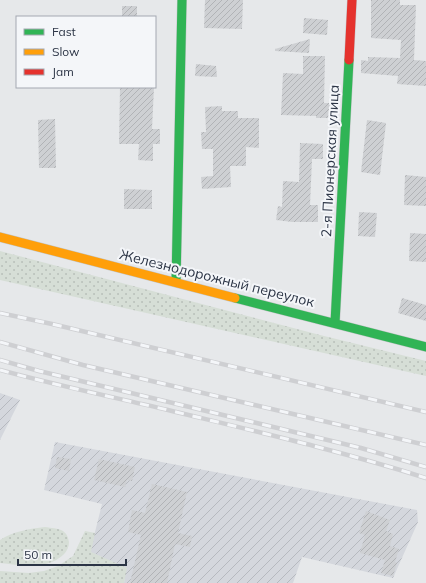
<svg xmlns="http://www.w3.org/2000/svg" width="426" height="583" font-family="Mulish,sans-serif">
<defs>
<pattern id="industrial-furrows" width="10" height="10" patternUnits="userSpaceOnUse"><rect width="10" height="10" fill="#d4d7dd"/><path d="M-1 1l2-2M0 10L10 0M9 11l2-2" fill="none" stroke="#b6b9bf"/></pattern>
<pattern id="grass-dots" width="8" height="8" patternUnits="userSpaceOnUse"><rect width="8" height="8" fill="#d6ded6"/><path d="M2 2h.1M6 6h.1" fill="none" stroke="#b8bfb9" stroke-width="1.8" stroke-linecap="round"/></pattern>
<pattern id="building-hatch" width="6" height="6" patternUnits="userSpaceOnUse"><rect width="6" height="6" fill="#ced0d3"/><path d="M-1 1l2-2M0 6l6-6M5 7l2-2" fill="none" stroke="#b1b3b6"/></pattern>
</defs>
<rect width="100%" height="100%" fill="#e6e8ea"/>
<path fill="url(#industrial-furrows)" d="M0,393L20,400L0,440Z
M55,442L417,510L418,522L393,578L302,557L293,583H124L126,568L90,552L102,504L44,490Z"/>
<path fill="url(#grass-dots)" d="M0,251L320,335L426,361V376L0,280Z
M45,527C51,528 58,528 63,531C67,534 68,537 69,542C69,552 61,558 52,562C36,568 17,565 0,563V540C13,531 30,529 45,527Z
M85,531L95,533L91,552L127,568L124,583H0V571L29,573L44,571L58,566L73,556Z"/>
<path fill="url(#building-hatch)" d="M205,0H243L242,29L204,28Z
M371,0H400V5H416L414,60L426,61V86L397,84L398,76L361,73V60L368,61V57L400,58L401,40L371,38Z
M122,6H137V17H122Z
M304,18L328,20L327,35L303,33Z
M310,39L309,53L275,51V49Z
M303,56H325L324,103H332L331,118H316V116L281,115L283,73L303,74Z
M196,64L216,66L217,77L195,76Z
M120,87H154L152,129H160V144H153V161L138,160L139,144H119Z
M222,106V111H238V118H259V148L246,147V166H230L231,187L202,189L201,177L213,176V149H202L201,132H206L205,107Z
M55,119L56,168H39L38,120Z
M367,120L386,123L380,175L361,172Z
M300,143L323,144V159H312L310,205H318V222H292L276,220L278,206L282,207L283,181L299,182Z
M405,175L426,177V206L404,205Z
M124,189L152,190V209H124Z
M359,212L377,213L375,237L358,236Z
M410,233L426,234V262L409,261Z
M402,298L426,305V321L398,313Z
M57,457L71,459L69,471L55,468Z
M99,459L135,467L132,481L127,480L125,487L94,480Z
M152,484L187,492L178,533L192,536L190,547L175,544L167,583H130L141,535L128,532L132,510L145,513Z
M366,511L390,520L386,531L393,534L390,546L399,549L395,562L393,561L397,563L393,576L381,573L385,560L360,553L365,535L359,533Z"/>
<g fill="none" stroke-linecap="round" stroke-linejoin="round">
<g stroke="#c4c6c8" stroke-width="10">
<path id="fast" d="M176,282L182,0
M235,298L426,347
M335,323L349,60"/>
</g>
<g stroke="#c4c6c8" stroke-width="10">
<path id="slow" d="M0,237L235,298"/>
</g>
<g stroke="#c4c6c8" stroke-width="10">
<path id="jam" d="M349,60L352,0"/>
</g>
<use href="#fast" stroke="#30b455" stroke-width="9"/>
<use href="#slow" stroke="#ff9f0a" stroke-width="9"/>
<use href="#jam" stroke="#e5322d" stroke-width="9"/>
<g stroke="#cecfd2" stroke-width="4.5">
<path id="rail" d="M0,313L52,324L426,412
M0,342L83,365L426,445
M0,360L39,371L361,448L426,467
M0,370C55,385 112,397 168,410C254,431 341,451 426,478"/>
</g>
<use href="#rail" stroke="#f4f6f9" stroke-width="3" stroke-dasharray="9" stroke-linecap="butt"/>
</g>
<g text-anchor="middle" stroke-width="4" stroke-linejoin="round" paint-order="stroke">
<g font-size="14" fill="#2b3445" stroke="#f4f6f9">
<text transform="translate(330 161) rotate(-87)" y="5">2-я Пионерская улица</text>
<text transform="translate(217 278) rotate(14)" y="5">Железнодорожный переулок</text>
</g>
</g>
<rect x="16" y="16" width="140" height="72" fill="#f4f6f9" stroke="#a4a8b1"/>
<rect x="24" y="29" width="20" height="6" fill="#30b455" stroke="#a4a8b1"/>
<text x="52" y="36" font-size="12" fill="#2b3445">Fast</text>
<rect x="24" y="49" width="20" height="6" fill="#ff9f0a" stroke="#a4a8b1"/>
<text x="52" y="56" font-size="12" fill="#2b3445">Slow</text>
<rect x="24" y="69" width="20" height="6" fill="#e5322d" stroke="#a4a8b1"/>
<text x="52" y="76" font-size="12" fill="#2b3445">Jam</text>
<path d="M18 559v6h108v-6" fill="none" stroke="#2b3445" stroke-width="2"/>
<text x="24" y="559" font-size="12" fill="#2b3445" stroke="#f4f6f9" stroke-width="3" paint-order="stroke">50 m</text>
</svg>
